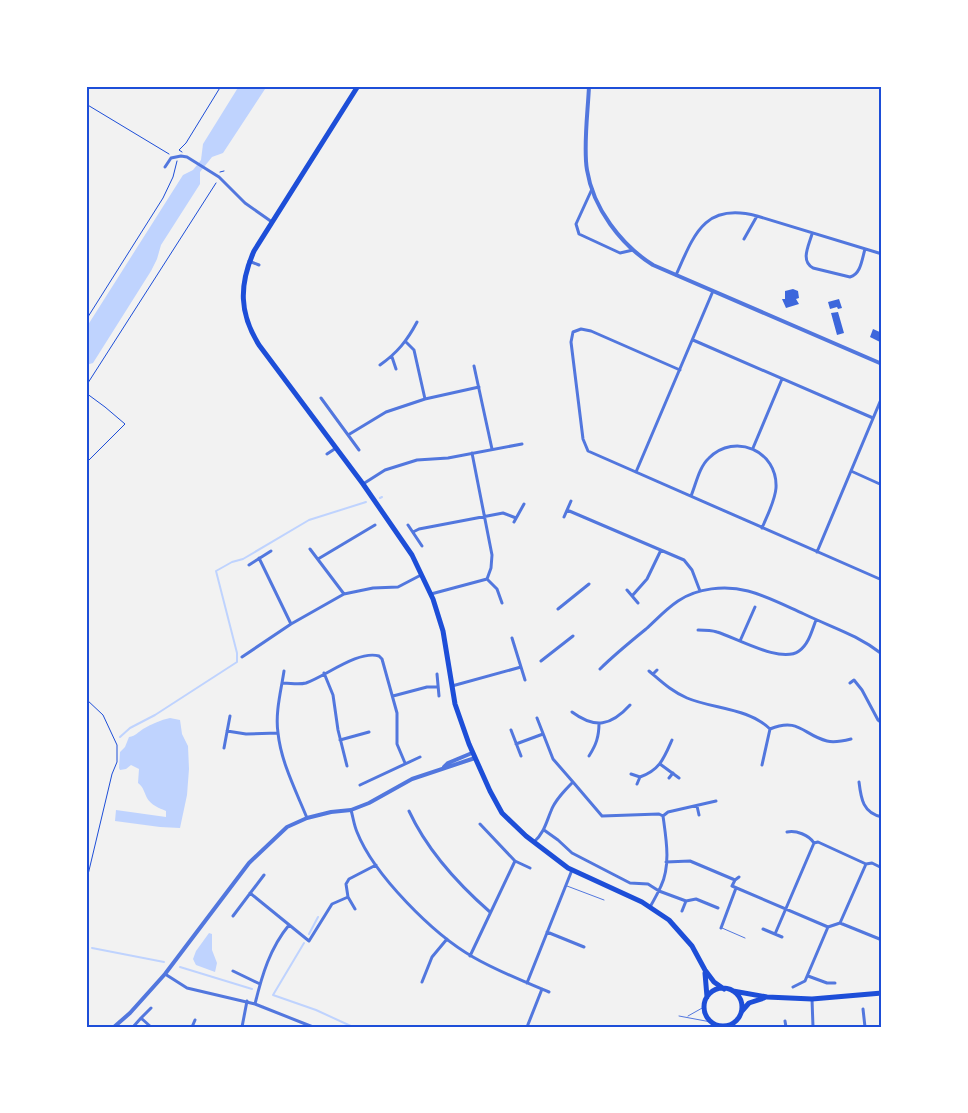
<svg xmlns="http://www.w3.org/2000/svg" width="968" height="1113" font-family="'Titillium Web',sans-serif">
<rect width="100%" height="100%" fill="#f2f2f2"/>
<path fill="#bfd3fe" d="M239,86H267L223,153L212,157L200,172V184L161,245L157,259L151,271L93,363L86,365V328L183,175L193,170L201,160L203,144Z
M170,718L180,720L182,734L188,746L189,769L187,795L180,828L160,827L115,821L116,810L166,817V811C159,808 151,805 147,798C144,792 144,788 138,783L139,769L131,765L126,769L120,770L119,768L120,752L125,747L129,737C136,736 138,732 143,729C151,724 161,720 170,718Z
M209,933L212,934V950L217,963L215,972L196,965L193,959L196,951Z"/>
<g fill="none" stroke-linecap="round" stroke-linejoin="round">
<path stroke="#bfd3fe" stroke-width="2" d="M380,498L382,497
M120,737L130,728L155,715L237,662V653L216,571L232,562L243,559L309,520L366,502
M309,934L318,917
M304,943L273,995L316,1010L353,1027
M92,948L164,962
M180,967L252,989"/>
</g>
<path fill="#3d67dc" d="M793,289L798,291L799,298L796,299L799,304L786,308L782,299H785V291Z
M839,299L842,308L838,309L837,307L830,309L828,302Z
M838,312L844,333L837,335L831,313Z
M873,329L882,333V343L870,337Z"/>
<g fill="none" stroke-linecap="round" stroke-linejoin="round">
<path stroke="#1d4ed8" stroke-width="1" d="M86,104L169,154
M182,152L179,150L186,143L221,86
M220,172L224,171
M86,320L163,198L173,177L177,161
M86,386L216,183
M86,393L105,407L125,424L86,463
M86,699L103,715L117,745V762L112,774L86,883"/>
<path stroke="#5277de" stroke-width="1" d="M567,886L604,900
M722,928L745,938
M679,1016L711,1022
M688,1016L704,1007"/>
<path stroke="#5277de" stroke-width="3" d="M165,167L171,158L181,156L187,157L219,177L245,203L272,222
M592,189L576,224L579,234L620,253L633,250
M812,234C809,245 800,261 813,268L850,277C861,274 862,259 865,249
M744,239L757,216
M249,261L259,265
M676,275C694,235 704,202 757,216L882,254
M693,340L873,418
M406,342L414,350L425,399
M392,357L396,369
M380,365C397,353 407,341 417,322
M474,366L492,449
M680,370L591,331L581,329L573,332L571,342L583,439L588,451L882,580
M321,398L359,450
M348,435L386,412L425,399L479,387
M753,448L782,379
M472,453L492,555L491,568L487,579
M327,454L336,448
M851,471L882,485
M636,472L713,291
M363,484L385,470L417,460L448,458L522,444
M691,496C696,484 699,467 709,458C735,432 778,451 776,488C775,501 767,516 762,528
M567,510L684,560L692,570L700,591
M564,517L571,501
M514,522L524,504
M408,525L422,546
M413,532L419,529L503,513L516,518
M310,549L344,594
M817,552L882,397
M259,558L291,624
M318,559L375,525
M249,565L271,551
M627,590L638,603
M431,594L487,579L497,589L502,603
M632,596L647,579L661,550
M558,609L589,584
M698,630C704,630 711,630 717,632C737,638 781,664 799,651C809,644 812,630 816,620
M512,638L525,680
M740,641L755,607
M242,657L291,624L344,594L373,588L398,587L421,575
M541,661L573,636
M600,669C614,655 630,642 646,629C656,620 666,609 678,601C697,588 725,585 748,591C767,596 786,606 804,614C833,628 856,634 882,654
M284,671C281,691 275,713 278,733C281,762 296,791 307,818
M649,671C662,682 671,691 687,698C713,709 749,708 770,729L762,765
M324,673L333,695L338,730L347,766
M437,674L439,696
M653,674L657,670
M283,683C291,683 298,685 306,683C326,676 358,650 379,656L382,659L397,713V744L405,763
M850,683L854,680L862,690L878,720L882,723
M452,686L521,667
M393,696L427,687H438
M572,712C595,729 611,726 630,705
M537,718L553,759L573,782
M770,729C799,717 803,735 827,741C835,743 843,741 851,739
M511,730L521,756
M227,731L246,734L278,733
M340,740L369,732
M516,744L543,734
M224,748L230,716
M589,756C596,745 599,737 599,723
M660,764L679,778
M631,774L640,777C660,770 664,758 672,740
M669,778L673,773
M859,782C861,799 863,813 882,817
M637,784L640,777
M360,785L420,757
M697,806L699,815
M351,810C353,817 354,825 357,832C374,875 433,934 473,957C497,971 523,981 549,992
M409,811C427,850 458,884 490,912
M663,816L668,812L716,801
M480,824L515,861L530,868
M544,830L558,840L572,853L630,883L648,884L659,891L686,901L696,899L718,908
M787,832C796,830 809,835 814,843L818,842L866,864L872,863L882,868
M534,842C544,833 546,823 551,811C555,800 565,790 573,782L602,816L659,814L663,816C666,838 671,865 661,886C658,893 654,900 650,907
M666,862L690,861L735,880
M739,877L735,880L732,886L828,927L840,923L882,940
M250,893L309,941L332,904L348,897
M355,909L348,897L346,884L349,879L376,865
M682,911L686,901
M233,916L264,875
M840,923L866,864
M721,928L736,888
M763,929L782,937
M547,932L584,947
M775,934L814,843
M470,956L515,861
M233,971L260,984
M165,974L187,988L255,1004L313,1027
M808,976L827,983H835
M422,982L432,957L447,939
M527,983L572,870
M793,987L805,981L828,927
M812,999L813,1027
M255,1004C262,975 270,948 289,925
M863,1009L865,1027
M141,1018L151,1008
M785,1021L786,1027
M133,1027L141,1018L151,1027
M192,1027L195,1020
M242,1027L247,1001
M527,1027L542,989"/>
<path stroke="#5277de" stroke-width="4" d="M589,86C588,111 583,147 587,170C593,208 621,245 653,265L882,364
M444,767L448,763L472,753
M114,1027L130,1013L165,974L249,863L287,827L307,818L331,812L351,810L369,803L412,779L475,758"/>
<path stroke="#1d4ed8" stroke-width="5" d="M358,86L254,251C239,285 239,313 259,345L363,484L412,555L433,599L443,631L455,704L469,744L490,791L502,813L526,836L568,868L642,902L669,920L692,946L705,970L714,982L724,989
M705,973L707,997
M704 1007a19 19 0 1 1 38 0a19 19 0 1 1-38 0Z
M733,991L767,997L812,999L882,993
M742,1011L749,1003L764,998"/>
</g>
<rect width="968" height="1113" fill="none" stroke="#ffffff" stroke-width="175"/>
<rect x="88" y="88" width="792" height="938" fill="none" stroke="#1d4ed8" stroke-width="2"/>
</svg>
